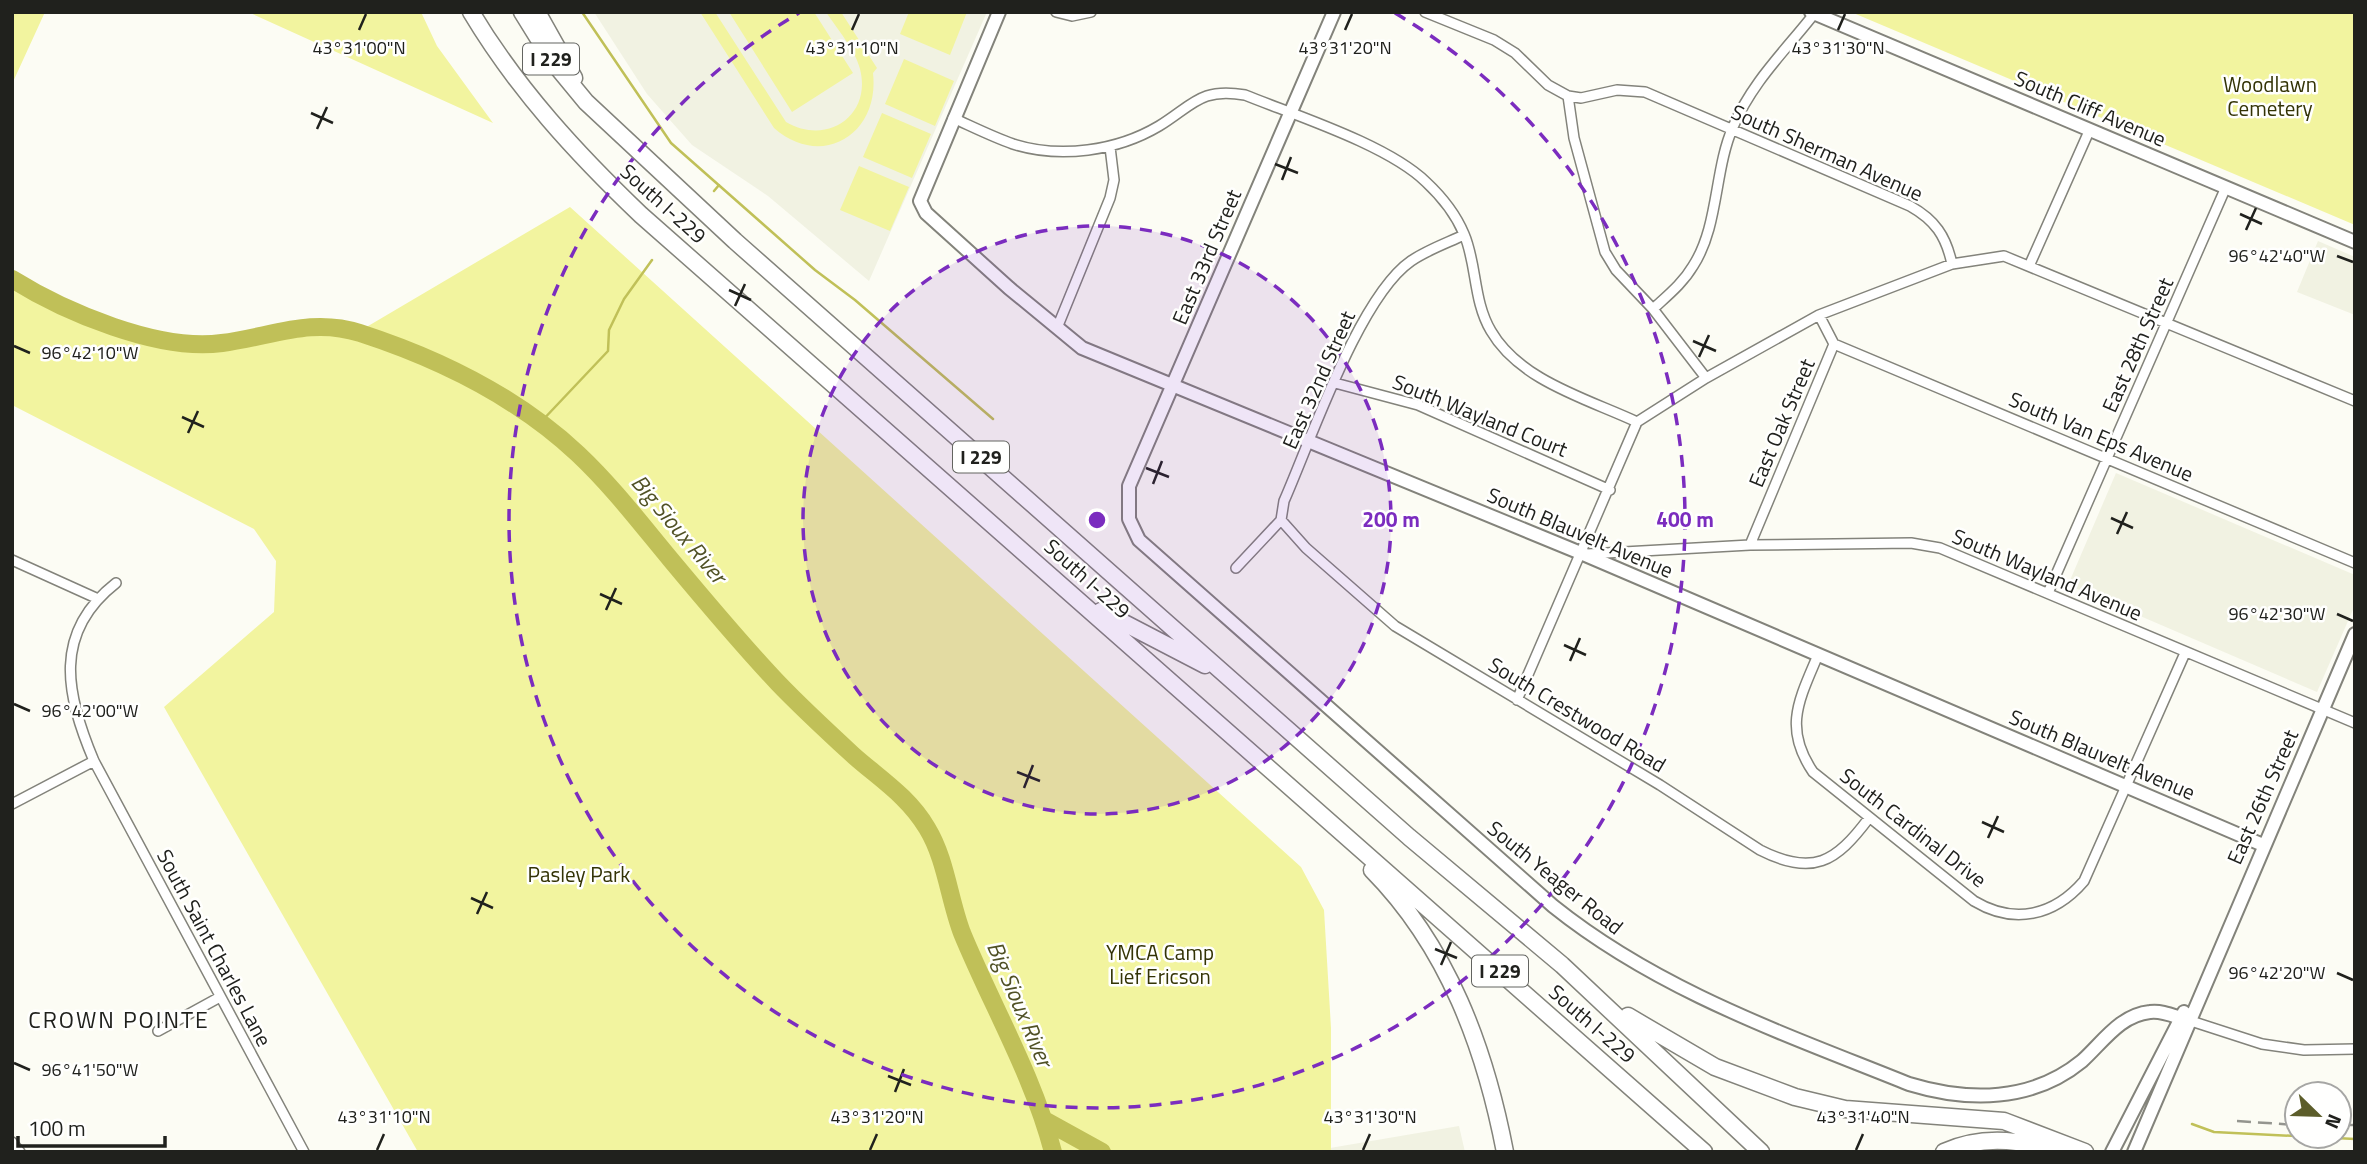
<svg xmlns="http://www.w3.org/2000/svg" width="2367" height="1164" font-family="'Titillium Web',sans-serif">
<rect width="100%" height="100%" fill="#fcfcf4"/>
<path fill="#f1f2e2" d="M594,12H987L869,281L768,196L692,145L647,94Z
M2318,241L2355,257V315L2297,292Z
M2116,473L2355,575V605L2317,692L2068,585Z
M1459,1126L1465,1152H1331L1330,1148Z"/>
<path fill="#f2f49f" d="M12,12H45L12,84Z
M248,12H421L437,46L493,123Z
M700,12H715L786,122C827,146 872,116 860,69C855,49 837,29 826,12H841L877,68L873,73C880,134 822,170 774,128Z
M729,12H814L853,73L792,112Z
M909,12H967L950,55L900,34Z
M1851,12H2355V225Z
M904,59L954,81L935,126L885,104Z
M882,113L931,134L912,178L863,157Z
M859,166L909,187L890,231L840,210Z
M570,207L1301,867L1324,910L1331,1028V1152H418L164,707L274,612L276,561L254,529L12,405V279L107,324L164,341L220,344L310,325L358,332Z"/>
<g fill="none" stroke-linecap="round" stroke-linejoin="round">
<path stroke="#c0c058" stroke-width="2.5" d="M582,12L671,143L815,270L855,300L993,419
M714,191L719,185
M539,424L608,351L609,330L624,299L652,260
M2192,1124L2214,1132L2355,1139"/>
<path stroke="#c0c058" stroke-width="18" d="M12,279C65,312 159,352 222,343C271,337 310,317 360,333C440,359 516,396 578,454C613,487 641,524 671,560C706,602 741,644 778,683C802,708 828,732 853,755C880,779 908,796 927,828C946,859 949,899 962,933C992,1006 1033,1075 1053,1152
M1044,1120L1102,1152"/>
<g stroke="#83837b" stroke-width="12">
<path id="street" d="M1056,12L1072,16L1091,12
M1425,12L1494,40L1515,53L1548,85L1568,96L1581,98L1617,90L1645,92L1910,206C1935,220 1946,236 1952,264
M1568,96L1574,138L1605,252L1616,270L1653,309L1706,378
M953,118C973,127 993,137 1013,144C1060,159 1117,151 1159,126C1193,105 1201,87 1245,95C1297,116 1388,145 1426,182C1441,196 1456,215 1464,234C1477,264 1473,301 1491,331C1520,381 1588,399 1637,422
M2030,264L2090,129
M1653,309C1668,295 1683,283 1693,266C1719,226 1714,170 1733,127C1752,82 1785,51 1814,14
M1057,328L1110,198L1114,180L1110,147
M1834,344L2355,563
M1335,383L1418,405L1610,490
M1637,422L1706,378L1819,315L1952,264L2004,256L2355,401
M1281,520L1306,548L1395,626L1660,785L1760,850C1813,877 1836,862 1869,818
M1750,545L1834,344L1819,315
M1588,554L1750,545L1911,543L1940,548L2355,723
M12,560L96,598
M1236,568L1281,520L1284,501C1311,440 1359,297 1411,261C1427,250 1447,243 1464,235
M116,583C52,633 66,695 94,761L304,1152
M2048,593L2226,187
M1818,655C1799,700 1783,728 1813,772L1974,901C2014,925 2054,916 2084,881L2185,653
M1517,700L1637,422
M12,804L94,761
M2191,1021L2262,1044L2304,1050L2355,1049
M158,1031L220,997
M12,1142L20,1152"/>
</g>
<g stroke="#83837b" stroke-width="16">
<path id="secondary" d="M999,12L920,201L926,213L1009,288L1082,348L1583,554L2263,845
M1334,12L1129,486V519L1139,540L1553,906C1659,991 1785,1034 1909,1084C1968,1102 2032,1102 2082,1061C2103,1042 2120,1015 2150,1012C2164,1010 2177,1018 2191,1021
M1811,12L2355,242
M2112,1152L2184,1012
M2134,1152L2355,634"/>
</g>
<g stroke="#83837b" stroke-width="19">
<path id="highway" d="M471,12C517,89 577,154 641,215L1704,1152
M522,12L553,62L586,102L735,241L1409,837L1562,965L1761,1152
M537,12L574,78
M1101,611L1205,665
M1372,870C1448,947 1485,1048 1505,1152
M1628,1016L1715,1067L1795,1097L1845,1109L2004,1121L2085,1152
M1944,1152C1977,1137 2017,1137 2051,1152"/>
</g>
<use href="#street" stroke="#fff" stroke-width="9"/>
<use href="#secondary" stroke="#fff" stroke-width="12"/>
<use href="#highway" stroke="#fff" stroke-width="16"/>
<path stroke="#94958f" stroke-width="2.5" stroke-dasharray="14 7" stroke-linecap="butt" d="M2237,1121L2297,1125
M2339,1125H2355"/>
</g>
<path fill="none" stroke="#20211d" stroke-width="2.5" d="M359,30L366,14M852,30L859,14M1345,30L1352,14M1838,30L1845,14M311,113L333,123M317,129L327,107M1275,164L1298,173M1282,180L1291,157M2240,214L2262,224M2246,230L2256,208M2337,256L2353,262M729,290L751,300M735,306L745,284M1693,341L1716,351M14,346L30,353M1699,357L1709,335M182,417L204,427M188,433L198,411M1146,468L1169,477M1153,484L1162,461M2111,518L2133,528M2117,534L2127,512M600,594L622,604M606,610L616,588M2337,614L2353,621M1564,645L1586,655M1570,661L1580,638M14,704L30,711M1017,772L1040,781M1024,788L1033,765M1982,822L2004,832M1988,838L1998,816M471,898L493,908M477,914L487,892M1435,949L1457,958M1441,965L1451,942M2337,973L2353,980M14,1063L30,1070M888,1076L911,1085M895,1092L904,1069M377,1150L384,1134M870,1150L877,1134M1363,1150L1370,1134M1856,1150L1863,1134"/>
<circle cx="1097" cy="520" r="294" fill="#7b2cbf" fill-opacity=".12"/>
<g fill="none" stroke="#7b2cbf" stroke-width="3.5" stroke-dasharray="12 9">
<circle cx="1097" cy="520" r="294"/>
<path d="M1395 13A588 588 0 1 1 799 13"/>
</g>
<g text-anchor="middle" stroke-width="5" stroke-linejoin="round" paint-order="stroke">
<g fill="#fffffe" stroke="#636460" stroke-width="2">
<rect x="523" y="43.5" width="56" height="31" rx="5"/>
<rect x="953" y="441.5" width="56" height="31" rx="5"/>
<rect x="1472" y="955.5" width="56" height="31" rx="5"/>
</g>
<g font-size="19" font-weight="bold" fill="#20211d">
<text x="551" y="66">I 229</text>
<text x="981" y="464">I 229</text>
<text x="1500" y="978">I 229</text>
</g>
<g font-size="21" fill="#333305" stroke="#fffffe">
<text x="2270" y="92">Woodlawn<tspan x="2270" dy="24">Cemetery</tspan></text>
<text x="579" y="882">Pasley Park</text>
<text x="1160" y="960">YMCA Camp<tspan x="1160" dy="24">Lief Ericson</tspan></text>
</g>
<g font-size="21" fill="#20211d" stroke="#fffffe">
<text transform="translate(2090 109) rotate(23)" y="7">South Cliff Avenue</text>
<text transform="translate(1827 153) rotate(24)" y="7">South Sherman Avenue</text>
<text transform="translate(663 204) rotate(42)" y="7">South I-229</text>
<text transform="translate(1207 257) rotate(-67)" y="7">East 33rd Street</text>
<text transform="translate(2138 345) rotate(-66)" y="7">East 28th Street</text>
<text transform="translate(1319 380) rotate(-66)" y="7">East 32nd Street</text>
<text transform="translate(1480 416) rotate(22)" y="7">South Wayland Court</text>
<text transform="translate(1782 423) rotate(-67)" y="7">East Oak Street</text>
<text transform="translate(2101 437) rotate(23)" y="7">South Van Eps Avenue</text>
<text transform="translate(1580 533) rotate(23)" y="7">South Blauvelt Avenue</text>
<text transform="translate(2047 575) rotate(23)" y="7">South Wayland Avenue</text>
<text transform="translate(1087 579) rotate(42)" y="7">South I-229</text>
<text transform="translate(1577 715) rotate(31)" y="7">South Crestwood Road</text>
<text transform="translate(2102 755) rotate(23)" y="7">South Blauvelt Avenue</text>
<text transform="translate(2263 797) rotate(-66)" y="7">East 26th Street</text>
<text transform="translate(1913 828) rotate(38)" y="7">South Cardinal Drive</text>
<text transform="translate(1555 878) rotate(39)" y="7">South Yeager Road</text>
<text transform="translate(214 948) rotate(62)" y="7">South Saint Charles Lane</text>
<text transform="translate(1592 1024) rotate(41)" y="7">South I-229</text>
</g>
<g font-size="23" font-style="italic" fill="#505125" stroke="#fffffe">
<text transform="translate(679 529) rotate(50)" y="8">Big Sioux River</text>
<text transform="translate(1020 1004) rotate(67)" y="8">Big Sioux River</text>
</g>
<g font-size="23" letter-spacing="2" fill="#20211d" stroke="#fffffe">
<text x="119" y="1028">CROWN POINTE</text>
</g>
</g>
<g font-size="18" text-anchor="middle" fill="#20211d" stroke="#fffffe" stroke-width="5" stroke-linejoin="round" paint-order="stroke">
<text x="359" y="54">43°31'00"N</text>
<text x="852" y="54">43°31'10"N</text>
<text x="1345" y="54">43°31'20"N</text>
<text x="1838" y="54">43°31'30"N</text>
<text x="2277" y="262">96°42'40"W</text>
<text x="90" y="359">96°42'10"W</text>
<text x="2277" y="620">96°42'30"W</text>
<text x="90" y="717">96°42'00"W</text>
<text x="2277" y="979">96°42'20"W</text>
<text x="90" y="1076">96°41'50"W</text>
<text x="384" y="1123">43°31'10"N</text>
<text x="877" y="1123">43°31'20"N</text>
<text x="1370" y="1123">43°31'30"N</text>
<text x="1863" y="1123">43°31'40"N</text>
</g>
<circle cx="1097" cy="520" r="10" fill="#7b2cbf" stroke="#fffffe" stroke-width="3.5"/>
<g font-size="21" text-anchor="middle" font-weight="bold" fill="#7b2cbf" stroke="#fffffe" stroke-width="5" stroke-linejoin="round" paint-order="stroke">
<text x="1391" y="527">200 m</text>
<text x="1685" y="527">400 m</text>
</g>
<rect width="2367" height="1164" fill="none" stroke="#20211d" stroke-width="28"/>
<g transform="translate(2318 1115) rotate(113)"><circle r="33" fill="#fffffe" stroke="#a6a6a4" stroke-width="2"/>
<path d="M0-5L12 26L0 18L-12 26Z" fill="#5c5d2a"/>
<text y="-10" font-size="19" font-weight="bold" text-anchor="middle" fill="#20211d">N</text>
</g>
<path d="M18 1136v10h147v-10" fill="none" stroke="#20211d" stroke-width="3.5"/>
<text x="28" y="1136" font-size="21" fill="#20211d" stroke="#fffffe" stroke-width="5" paint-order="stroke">100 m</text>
</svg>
